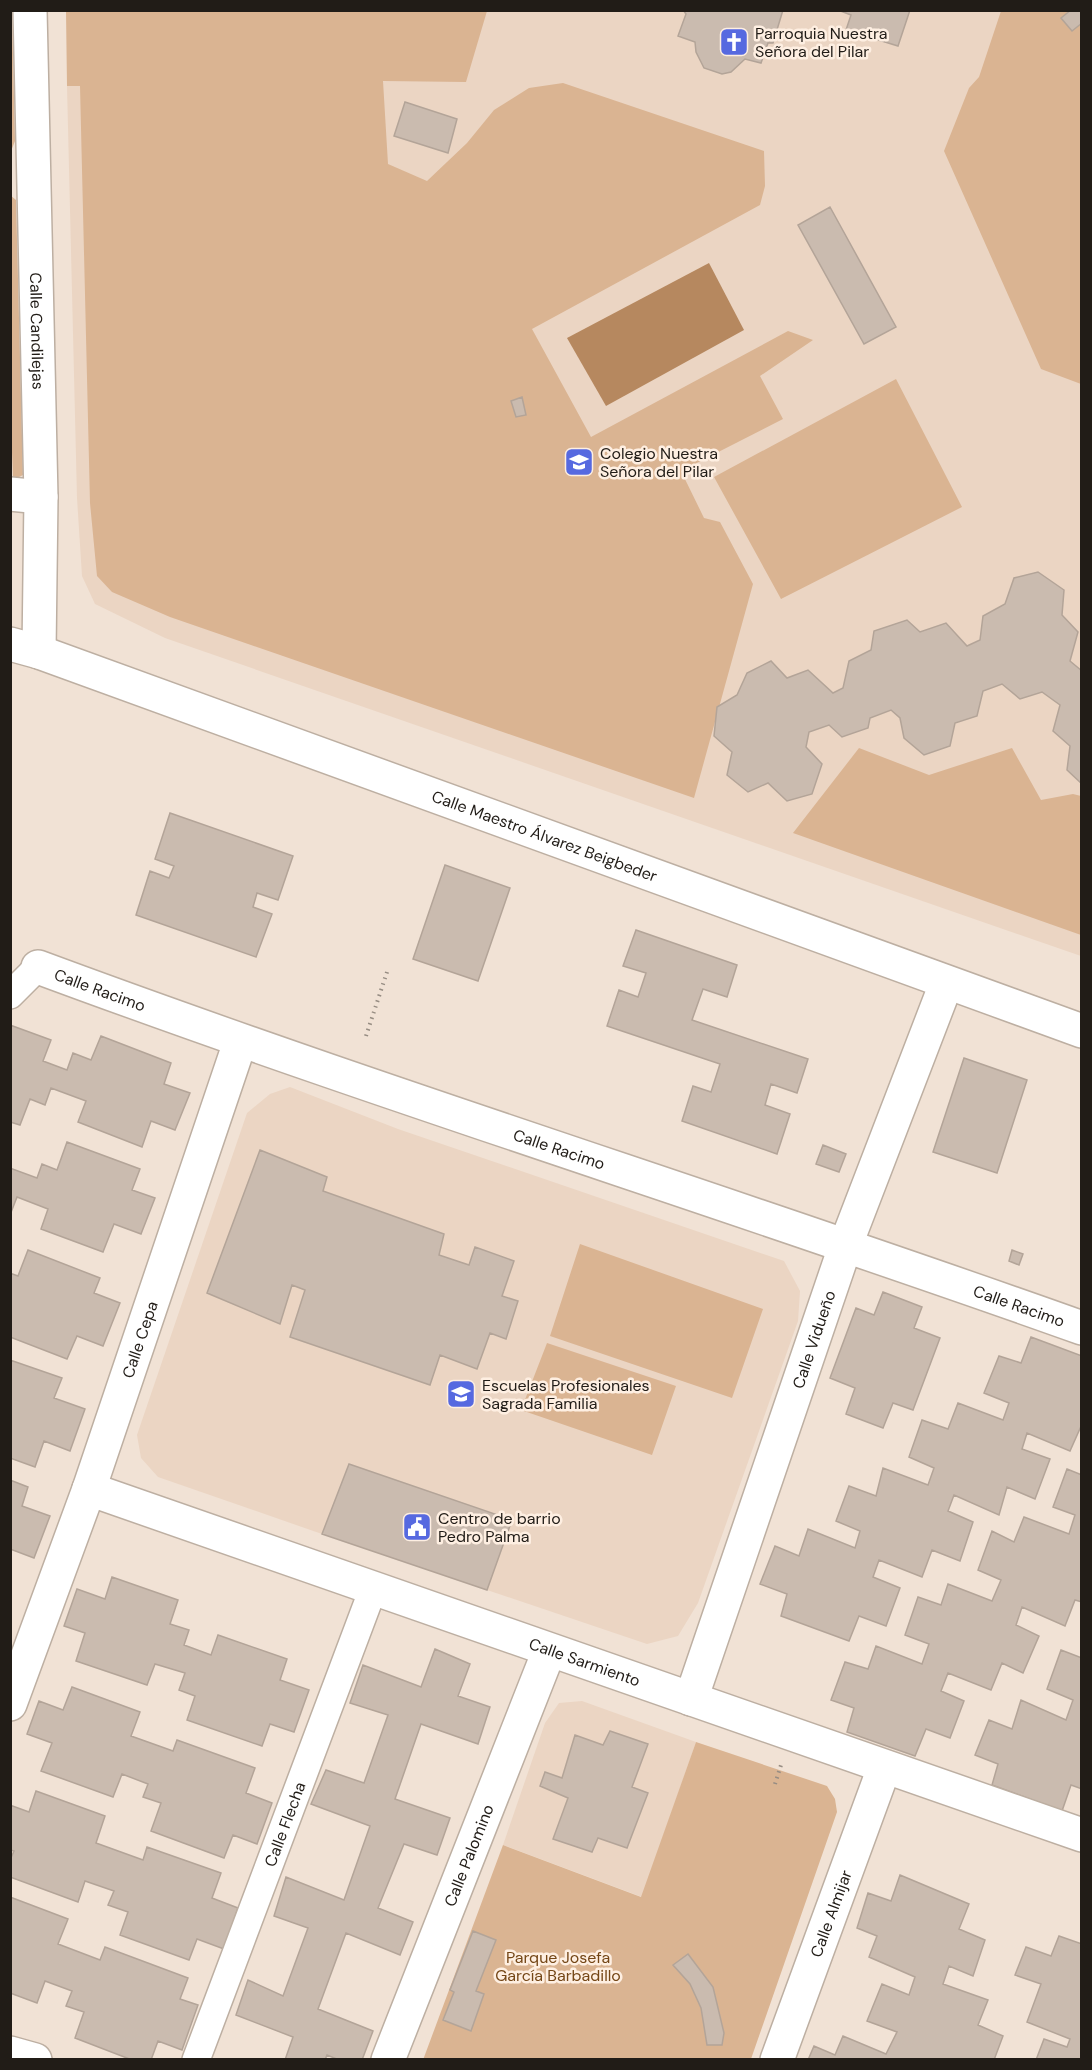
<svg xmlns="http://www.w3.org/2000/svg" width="1092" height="2070" font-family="'DM Sans',sans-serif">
<rect width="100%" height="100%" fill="#f1e2d5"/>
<path fill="#ebd5c3" d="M290,11H1081V956L165,638L95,604L82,576L77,498L67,86L272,83Z
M290,1087L398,1129L784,1261L800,1291L798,1321L698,1603L678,1636L647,1644L487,1590L512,1520L349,1464L322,1534L158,1477L141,1458L137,1435L247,1113L270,1094Z
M582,1701L696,1742L642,1897L503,1845L545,1723L559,1703Z"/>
<path fill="#dab492" d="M12,11L15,141L11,151L10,11Z
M66,11H487L466,82L383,81L388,164L427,181L467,143L494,110L529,88L563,83L764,151L765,186L760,205L532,329L591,437L788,331L813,340L760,376L783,419L681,471L704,518L720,522L753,584L694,798L170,617L112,592L97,576L90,503L80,86H67Z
M1001,11H1081V384L1041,369L944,151L969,88L979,77Z
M10,195L16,200L23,475L13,480L10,397Z
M896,379L962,507L781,599L714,477Z
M859,748L929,775L1012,748L1041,800L1073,794L1081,796V935L793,833Z
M580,1244L763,1309L732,1398L550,1336Z
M547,1343L676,1386L652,1455L521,1410Z
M696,1742L827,1786L835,1799L837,1812L751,2059L423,2060L503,1845L641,1897Z"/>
<path fill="#b6885f" d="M709,263L744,330L606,406L567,338Z"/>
<path fill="#cabbaf" stroke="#b3a498" stroke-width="1.5" d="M683,10H783L773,43H768L761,63L745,59L731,72L722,74L704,68L696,52L695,42L678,36L686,14Z
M838,10H910L898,46L846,30L851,15Z
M1071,10H1082V23L1072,31L1061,18Z
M405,102L457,119L448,153L394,136Z
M830,207L896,327L864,344L798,225Z
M522,397L526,415L516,417L511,401Z
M1038,572L1064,590L1062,615L1078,632L1070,661L1082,671V784L1067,770L1070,746L1053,731L1060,705L1042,692L1020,699L1002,684L983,691L977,716L955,723L950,746L924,755L904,738L900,718L891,710L870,718L868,728L842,737L829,725L809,732L806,747L822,764L812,794L787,801L768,783L748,792L727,775L732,752L714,736L717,707L737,695L747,673L771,661L787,678L808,670L833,693L843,688L849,661L871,650L874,631L907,620L920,632L946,623L967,646L980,640L983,616L1005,604L1014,578Z
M170,813L293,856L278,900L257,893L253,907L272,914L256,957L136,915L150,871L169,878L174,866L155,859Z
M445,865L510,888L478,981L413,959Z
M636,930L737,965L727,997L703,989L692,1020L808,1059L797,1093L771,1084L765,1105L790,1114L777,1154L682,1121L693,1086L711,1092L720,1064L607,1026L619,990L638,997L646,973L623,966Z
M10,1025L51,1040L43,1061L67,1070L73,1053L91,1060L101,1036L171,1063L164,1084L190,1093L175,1130L151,1121L142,1147L78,1122L86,1101L51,1088L45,1105L30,1099L20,1125L10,1122Z
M964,1058L1027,1080L997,1173L933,1152Z
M67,1142L140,1169L132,1190L155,1198L141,1234L114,1224L103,1252L41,1229L48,1209L17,1197L10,1215V1168L37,1178L42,1164L57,1170Z
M823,1145L846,1154L839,1172L816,1164Z
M260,1150L327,1177L323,1191L444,1234L439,1255L469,1265L475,1247L514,1261L502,1296L518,1301L506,1339L490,1333L477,1369L440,1355L430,1385L290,1337L305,1290L292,1285L280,1324L207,1293Z
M28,1250L100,1278L94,1293L120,1303L103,1346L77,1336L67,1359L10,1337V1273L18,1276Z
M1012,1250L1023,1254L1019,1265L1009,1261Z
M883,1292L922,1307L914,1328L940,1338L913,1410L893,1403L883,1428L846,1414L855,1388L830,1378L856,1308L874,1315Z
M1031,1337L1082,1356V1424L1070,1451L1027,1433L1022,1449L1050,1459L1035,1499L1007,1487L999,1515L954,1495L948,1511L973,1522L960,1561L932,1550L922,1577L879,1560L873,1577L900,1588L886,1626L859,1616L849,1641L781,1616L787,1594L760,1584L775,1546L799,1556L808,1529L855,1548L860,1531L836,1521L849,1486L876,1496L883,1468L928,1485L934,1468L909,1457L922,1420L948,1429L958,1403L1003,1420L1009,1403L984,1393L999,1356L1021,1363Z
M10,1360L62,1378L54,1398L85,1409L70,1451L44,1441L35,1467L10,1458Z
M349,1464L512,1520L487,1590L322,1534Z
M1067,1469L1082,1475V1602L1075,1600L1065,1626L1022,1607L1016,1625L1039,1636L1023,1673L1002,1663L991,1690L948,1673L941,1691L964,1701L950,1738L926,1729L915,1756L847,1732L854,1708L831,1700L845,1662L868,1669L876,1646L922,1664L929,1644L905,1635L918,1597L941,1605L948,1584L992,1601L1001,1580L978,1570L992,1531L1014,1542L1024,1517L1069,1534L1075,1515L1053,1507Z
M10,1480L28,1487L22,1506L50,1516L34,1558L10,1549Z
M112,1577L178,1600L170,1624L189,1630L184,1645L211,1655L218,1635L287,1659L280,1680L309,1690L294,1732L270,1724L262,1746L187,1720L195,1696L179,1690L185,1673L155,1664L147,1685L76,1661L85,1633L64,1626L77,1589L105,1599Z
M435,1649L470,1664L458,1696L490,1707L478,1744L421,1724L395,1799L450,1818L437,1855L404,1844L378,1908L413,1922L400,1955L346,1933L318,2009L373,2031L362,2060H339L327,2055L325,2060H285L293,2037L236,2015L248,1980L283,1996L308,1928L274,1916L286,1877L344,1900L370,1826L311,1804L326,1770L364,1783L388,1715L350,1703L363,1665L421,1687Z
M1061,1650L1082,1658V1789L1071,1785L1062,1811L992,1785L998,1764L975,1755L989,1720L1012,1729L1021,1700L1066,1720L1073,1700L1047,1689Z
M72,1687L140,1712L131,1736L173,1751L177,1740L255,1768L246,1793L272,1803L257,1844L233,1835L224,1858L151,1831L161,1803L143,1797L148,1784L122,1774L113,1797L41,1771L52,1743L27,1734L39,1701L63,1710Z
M610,1731L648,1744L632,1787L648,1793L627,1848L598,1838L592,1852L553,1839L568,1798L540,1786L545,1772L562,1778L575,1735L603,1745Z
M36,1791L105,1816L96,1843L143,1860L147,1847L221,1873L212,1898L238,1908L224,1949L197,1939L189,1960L120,1935L128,1912L108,1905L114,1891L85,1881L78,1902L10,1877V1860L14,1851L10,1850V1805L29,1812Z
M900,1875L969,1904L959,1929L985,1940L973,1976L949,1966L943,1984L988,2000L978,2025L1003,2036L994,2060H808L814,2046L835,2055L843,2036L886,2054L897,2032L867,2021L882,1984L909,1995L915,1977L869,1957L877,1936L857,1928L868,1893L891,1901Z
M10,1897L68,1919L58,1944L100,1960L105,1947L188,1978L180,1999L198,2005L182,2050L158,2041L151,2060H132L75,2038L84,2012L66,2006L72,1991L45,1981L37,2003L10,1993Z
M473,1931L496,1940L476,1991L484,1994L471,2031L443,2020L454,1992L450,1990Z
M1059,1936L1082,1944V2060H1036L1044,2039L1067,2047L1070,2039L1027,2022L1041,1984L1015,1975L1026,1947L1051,1956Z
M688,1954L713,1987L724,2033L722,2045H707L701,2008L690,1984L673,1965Z"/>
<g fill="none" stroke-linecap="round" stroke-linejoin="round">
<g stroke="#bdafa2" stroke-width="30">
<g id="pedestrian">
<path d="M10,995L38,967"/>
<path id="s1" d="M196,2060L373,1589"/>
</g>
</g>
<g stroke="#bdafa2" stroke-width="36">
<g id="minor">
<path id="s2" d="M30,10L41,497L39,652"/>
<path d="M10,494L41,497"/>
<path id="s3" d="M10,644L39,652L1082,1031"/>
<path id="s4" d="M38,967C383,1095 735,1204 1082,1328"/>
<path id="s5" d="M89,1489L1082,1835"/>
<path id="s6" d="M691,1699L846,1244L946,984"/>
<path id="s7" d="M10,1704L89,1489L240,1042"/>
<path d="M10,2053L35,2060"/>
<path id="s8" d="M388,2060L549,1651"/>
<path id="s9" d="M777,2060L884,1768"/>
</g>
</g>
<path stroke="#978d83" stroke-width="4" stroke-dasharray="1.5 4.5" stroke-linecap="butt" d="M366,1036L387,972
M775,1784L781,1765"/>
<use href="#pedestrian" stroke="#fff" stroke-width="27"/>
<use href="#minor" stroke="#fff" stroke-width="33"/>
</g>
<defs>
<g id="church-square" transform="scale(1.5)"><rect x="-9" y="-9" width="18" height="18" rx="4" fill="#5669e0" stroke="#feefe2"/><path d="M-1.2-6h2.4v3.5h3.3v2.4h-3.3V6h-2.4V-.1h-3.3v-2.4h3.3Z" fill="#fff"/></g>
<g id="school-square" transform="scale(1.5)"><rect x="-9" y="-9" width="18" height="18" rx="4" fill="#5669e0" stroke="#feefe2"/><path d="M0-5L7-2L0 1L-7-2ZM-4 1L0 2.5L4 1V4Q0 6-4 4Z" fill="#fff"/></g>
<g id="civic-square" transform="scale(1.5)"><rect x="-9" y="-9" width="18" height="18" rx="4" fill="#5669e0" stroke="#feefe2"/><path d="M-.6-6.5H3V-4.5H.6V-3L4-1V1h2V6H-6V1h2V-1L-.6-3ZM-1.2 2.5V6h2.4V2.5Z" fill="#fff"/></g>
</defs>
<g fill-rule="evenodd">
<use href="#church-square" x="734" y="42"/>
<use href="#school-square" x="579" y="462"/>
<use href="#school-square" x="461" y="1394"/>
<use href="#civic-square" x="417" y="1527"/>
</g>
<g text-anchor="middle" stroke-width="5" stroke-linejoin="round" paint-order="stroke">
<g font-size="16" fill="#211c17" stroke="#feefe2" text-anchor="start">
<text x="755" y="39">Parroquia Nuestra<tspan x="755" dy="18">Señora del Pilar</tspan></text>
<text x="600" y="459">Colegio Nuestra<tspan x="600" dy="18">Señora del Pilar</tspan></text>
<text x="482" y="1391">Escuelas Profesionales<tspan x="482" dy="18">Sagrada Familia</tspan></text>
<text x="438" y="1524">Centro de barrio<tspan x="438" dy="18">Pedro Palma</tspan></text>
</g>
<g font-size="16" fill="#211c17" stroke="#feefe2">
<text dy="6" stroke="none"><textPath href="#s2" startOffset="321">Calle Candilejas</textPath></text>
<text dy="6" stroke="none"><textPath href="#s3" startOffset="568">Calle Maestro Álvarez Beigbeder</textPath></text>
<text dy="6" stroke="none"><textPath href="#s4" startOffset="66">Calle Racimo</textPath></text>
<text dy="6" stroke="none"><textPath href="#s4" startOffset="552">Calle Racimo</textPath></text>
<text dy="6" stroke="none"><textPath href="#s4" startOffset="1038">Calle Racimo</textPath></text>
<text dy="6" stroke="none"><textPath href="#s7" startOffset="387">Calle Cepa</textPath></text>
<text dy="6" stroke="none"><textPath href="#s6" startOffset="380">Calle Vidueño</textPath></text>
<text dy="6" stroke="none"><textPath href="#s5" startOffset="525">Calle Sarmiento</textPath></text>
<text dy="6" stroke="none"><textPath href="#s1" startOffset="252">Calle Flecha</textPath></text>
<text dy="6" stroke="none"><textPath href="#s8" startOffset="220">Calle Palomino</textPath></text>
<text dy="6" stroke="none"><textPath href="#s9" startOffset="156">Calle Almijar</textPath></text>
</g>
<g font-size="16" fill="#744616" stroke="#feefe2">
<text x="558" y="1963">Parque Josefa<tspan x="558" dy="18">García Barbadillo</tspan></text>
</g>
</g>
<rect width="1092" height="2070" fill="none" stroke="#211c17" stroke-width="24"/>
</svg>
